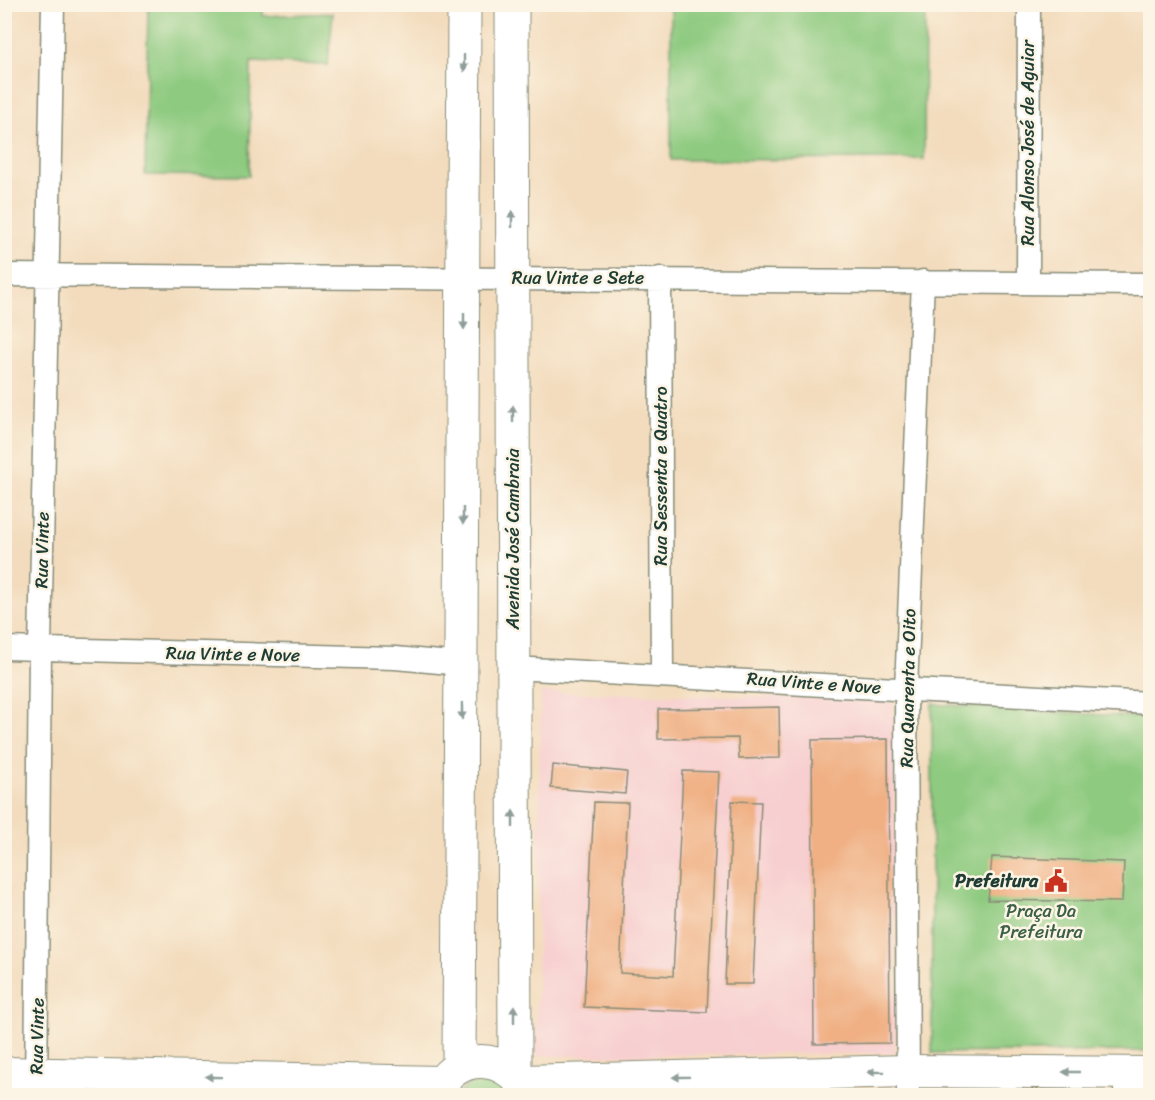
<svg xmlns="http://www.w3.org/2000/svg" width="1155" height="1100" font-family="Sriracha,sans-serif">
<rect width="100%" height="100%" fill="#fcf5e5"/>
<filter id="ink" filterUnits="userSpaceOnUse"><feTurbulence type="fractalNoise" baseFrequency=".0167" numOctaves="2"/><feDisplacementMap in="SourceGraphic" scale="12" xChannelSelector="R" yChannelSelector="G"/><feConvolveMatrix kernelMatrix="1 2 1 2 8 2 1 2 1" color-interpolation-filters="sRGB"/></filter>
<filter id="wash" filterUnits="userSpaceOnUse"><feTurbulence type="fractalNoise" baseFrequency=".008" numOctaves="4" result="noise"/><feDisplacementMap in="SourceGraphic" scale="24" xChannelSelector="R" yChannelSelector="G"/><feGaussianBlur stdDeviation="1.35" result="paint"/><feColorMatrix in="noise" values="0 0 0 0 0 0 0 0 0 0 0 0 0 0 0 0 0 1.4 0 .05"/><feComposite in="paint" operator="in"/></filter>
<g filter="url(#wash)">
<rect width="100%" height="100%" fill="#f3dcbd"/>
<path fill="#f7cfd0" d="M541,692L894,700L895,1053L536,1056Z"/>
<path fill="#8eca80" stroke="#56845a" stroke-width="1.5" d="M148,5H263V16L333,13L328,65L251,62L249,176L145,175Z
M671,5H925L924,159L671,160Z
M932,704L1150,718V1051L932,1053Z
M490,1076L519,1096H458C467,1083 474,1078 490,1076Z
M54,1089L362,1096H53Z"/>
<g id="blocks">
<path fill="#f0b084" d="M779,707L780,758L739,759L738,738L658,739V709Z
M888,739L890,1043L814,1044L812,740Z
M553,765L627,772L625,794L551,788Z
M683,771L719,772L707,1012L584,1007L594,802L628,803L620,973L673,976Z
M732,801L761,802L753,984H725Z
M992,857L1124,862L1122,902L988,900Z"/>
</g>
</g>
<g filter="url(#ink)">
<use href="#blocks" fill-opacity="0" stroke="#898c78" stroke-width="1.5"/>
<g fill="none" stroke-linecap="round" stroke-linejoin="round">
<g stroke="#898c78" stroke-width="25">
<path id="street" d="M4,275L1150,284
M660,278L662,674
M1028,281L1029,4
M4,648L395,658L462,664
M513,668L1150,703
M1123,1073L1126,1096
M36,1096L40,649L53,4
M908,1096L906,689L923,281"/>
</g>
<g stroke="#898c78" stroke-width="34">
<path id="secondary" d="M4,1073L441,1082
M522,1081L907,1071L1150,1073"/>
</g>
<g stroke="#898c78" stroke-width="35">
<path id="primary" d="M512,4L515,1073
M459,1067L464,4
M435,1096C453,1049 509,1051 529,1096"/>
</g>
<use href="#street" stroke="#fff" stroke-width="22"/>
<use href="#secondary" stroke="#fff" stroke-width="32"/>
<use href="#primary" stroke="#fff" stroke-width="33"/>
</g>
<defs><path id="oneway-solid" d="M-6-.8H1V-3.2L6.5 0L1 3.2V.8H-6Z" transform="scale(1.5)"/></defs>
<g fill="#8f9e9a">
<use href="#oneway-solid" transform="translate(464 63) rotate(90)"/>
<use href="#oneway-solid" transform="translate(512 219) rotate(-90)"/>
<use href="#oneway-solid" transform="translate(464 321) rotate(90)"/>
<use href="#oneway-solid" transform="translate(513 414) rotate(-90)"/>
<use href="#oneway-solid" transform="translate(463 516) rotate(90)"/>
<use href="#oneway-solid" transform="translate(462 711) rotate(90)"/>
<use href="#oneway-solid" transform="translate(513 819) rotate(-90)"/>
<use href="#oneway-solid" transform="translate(514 1014) rotate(-90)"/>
<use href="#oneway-solid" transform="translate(876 1072) rotate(179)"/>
<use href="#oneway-solid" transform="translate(1071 1072) rotate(-180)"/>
<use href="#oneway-solid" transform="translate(214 1077) rotate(-179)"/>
<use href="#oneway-solid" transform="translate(681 1077) rotate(179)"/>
</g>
</g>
<defs>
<g id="civic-bare" transform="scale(1.8)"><path d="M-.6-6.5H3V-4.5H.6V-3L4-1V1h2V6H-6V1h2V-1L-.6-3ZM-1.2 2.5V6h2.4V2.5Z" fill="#c8321e" stroke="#fcf5e5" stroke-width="2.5" paint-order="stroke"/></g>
</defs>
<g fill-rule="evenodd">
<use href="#civic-bare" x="1056" y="881"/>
</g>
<g text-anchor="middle" stroke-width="5" stroke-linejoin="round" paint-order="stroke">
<g font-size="18" fill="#1f3d34" stroke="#fcf5e5">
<text transform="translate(1028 143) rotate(-90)" y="6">Rua Alonso José de Aguiar</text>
<text x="578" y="284">Rua Vinte e Sete</text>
<text transform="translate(661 476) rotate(-90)" y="6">Rua Sessenta e Quatro</text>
<text transform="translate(513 539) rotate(-90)" y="6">Avenida José Cambraia</text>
<text transform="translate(42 550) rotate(-89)" y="6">Rua Vinte</text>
<text transform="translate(233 654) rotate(1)" y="6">Rua Vinte e Nove</text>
<text transform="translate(814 683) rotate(4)" y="6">Rua Vinte e Nove</text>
<text transform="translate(908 688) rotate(-89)" y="6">Rua Quarenta e Oito</text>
<text transform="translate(37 1036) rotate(-89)" y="6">Rua Vinte</text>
</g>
<g font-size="18" font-weight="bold" fill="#1f3d34" stroke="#fcf5e5" text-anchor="end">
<text x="1038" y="887">Prefeitura</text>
</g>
<g font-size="18" fill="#3b6047" stroke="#fcf5e5">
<text x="1041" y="917">Praça Da<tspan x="1041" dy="21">Prefeitura</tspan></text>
</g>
</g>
<rect width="1155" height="1100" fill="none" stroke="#fcf5e5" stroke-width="24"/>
</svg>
